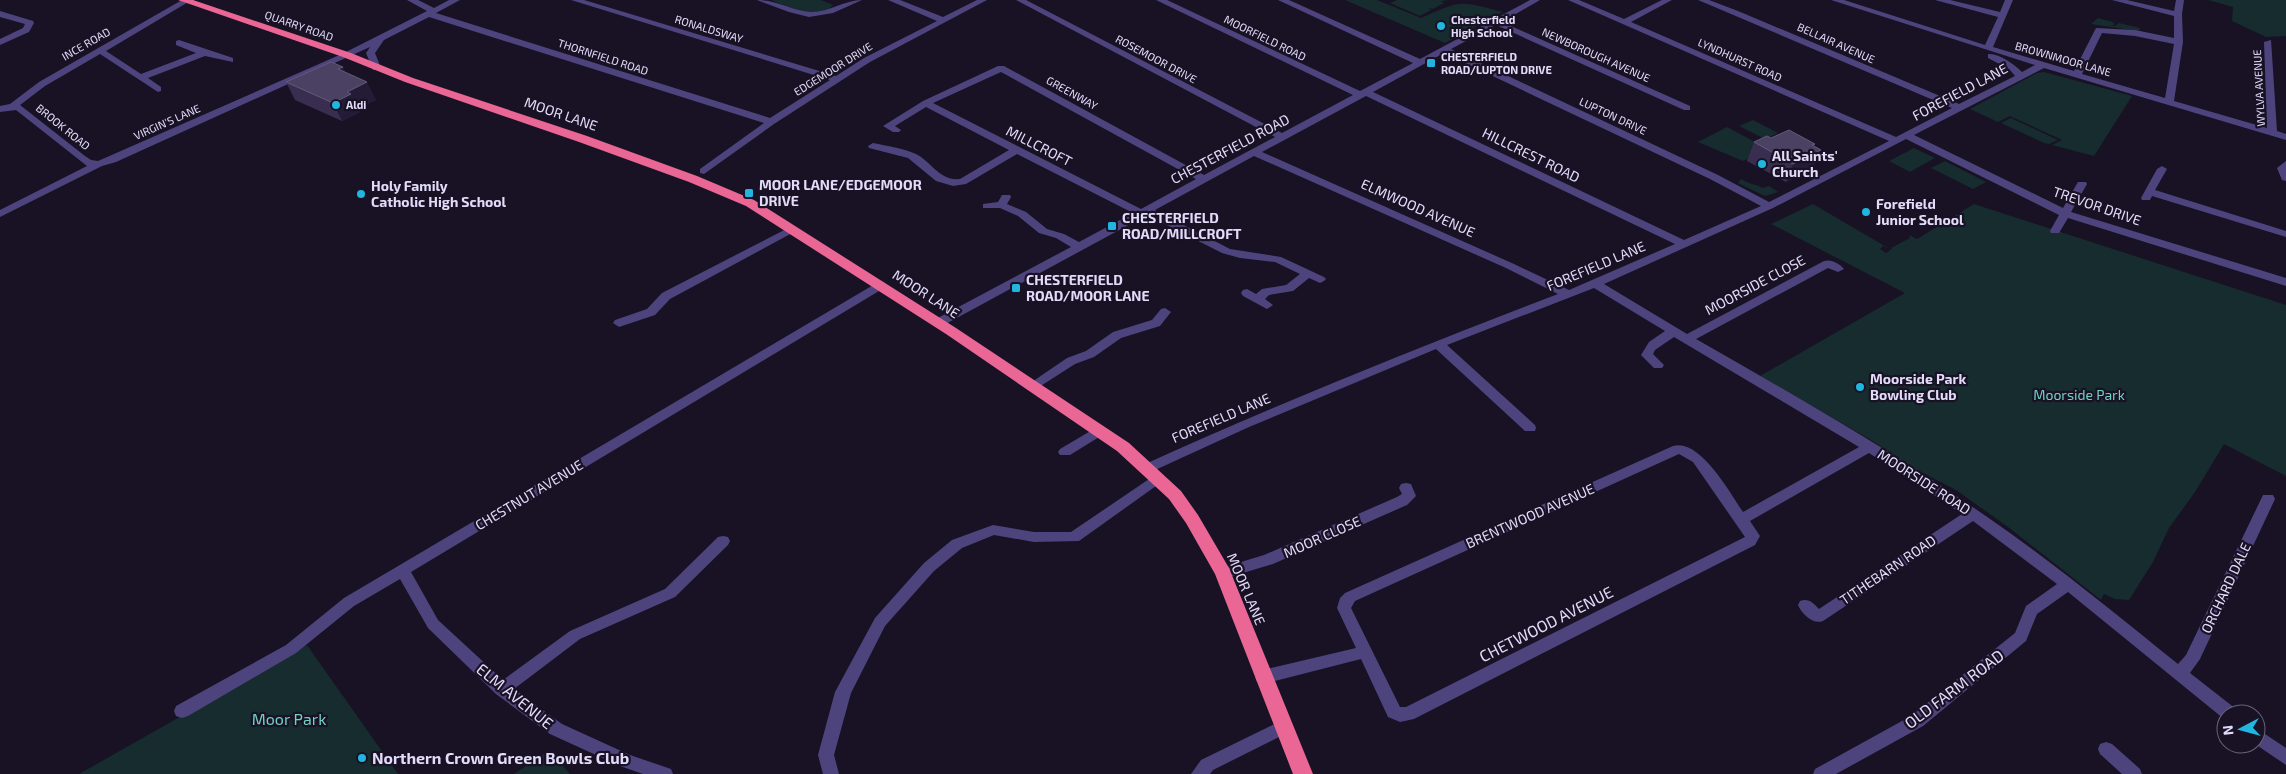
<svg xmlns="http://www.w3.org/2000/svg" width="2286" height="774" font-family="'Exo 2',sans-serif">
<rect width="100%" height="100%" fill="#181224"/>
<path fill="#162c2e" d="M771,0H821L833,5C819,22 787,6 771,0Z
M1345,0H1377L1421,18C1461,0 1459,0 1503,12L1445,43Z
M1397,0H1449L1441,1L1444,3L1433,9L1428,8L1431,10L1420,16L1390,3Z
M2208,0H2286V36L2266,37L2232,21L2233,7Z
M2098,18L2113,22L2114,25H2110L2115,26L2119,23L2140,28L2139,31L2091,24Z
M2044,72L2132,96L2094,156L2052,145L2062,140L2010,116L1998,122L1970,109L2037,73Z
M2011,118L2058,140L2049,144L2044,143L2001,123Z
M1753,120L1778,133L1765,139L1739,126Z
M1727,127L1768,149L1743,161L1698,142Z
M1914,148L1935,158L1910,172L1889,161Z
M1945,161L1986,182L1973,189L1931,168Z
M1741,179C1749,184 1755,184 1763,188L1769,186L1778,192L1765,196L1738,183Z
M1813,204L1890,249L1883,246L1880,249L1886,253L1892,249L1891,248L1910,238L1909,235L1917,239L1974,204L2286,305V476L2224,444L2195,492L2169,528L2153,562L2129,600L2115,599L2104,594L2101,600L2008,527L1956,490L1915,469L1871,440L1760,376L1905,293L1771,224Z
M307,645L398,774H79Z
M549,750L570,774H514Z"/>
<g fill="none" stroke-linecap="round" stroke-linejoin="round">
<path fill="#4d447d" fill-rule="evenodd" d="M182,0L190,1L106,51L141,74L196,53L176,45V41L179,40L233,58V62L205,56L148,78L161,87V91L158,92L100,54L45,86L20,105L85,156L91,160L98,161L344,53L427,11L407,0H418L434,8L449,0H460L436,13L770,118L830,80L571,0H584L836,76L864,58L937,21L888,0H900L943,17L977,0H987L870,62L774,124L704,174L700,173V169L764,123L429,17L384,40L375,53L381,68L379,70H373L366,53L370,47L116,162L102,166L0,217V210L87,166L16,110L0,112V106L10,104L39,82Z
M757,0C777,0 791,10 810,12C828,13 844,0 862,0L833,13L809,17L789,12Z
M1016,0H1026L1282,133L1353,95L1156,0H1167L1360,91L1413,63L1278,0H1289L1420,59L1530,0H1540L1502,22L1690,106V110H1684L1496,25L1451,49L1718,175L1769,202L1889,141L1568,0H1579L1624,19L1662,0H1672L1631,22L1896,137L1952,108L1698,0H1709L1738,11L1959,104L2015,76L2009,69L1988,58V54C1999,53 2014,64 2022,72L2035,65L1831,0H1844L1985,45L1998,17L1935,0H1950L2000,12L2005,0H2013L1993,47L2074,71L2096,28L2135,30L2174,38V16L2112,0H2127L2174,11L2176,0H2184L2182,14L2183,42L2174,101L2267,128L2264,42L2271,40L2277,131L2286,134V140L2044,68L1914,135L2063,208L2078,182H2086L2087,184L2071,212L2286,278V286L2068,218L2059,233H2051L2050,231L2059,215L1906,139L1773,208L1604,284L1687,334L1824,261C1831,259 1839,263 1844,269L1838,272L1828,268L1696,339C1792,394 1889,449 1980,512C2049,559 2113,612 2178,664L2186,655L2263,495H2273L2275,499L2200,659L2190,673L2236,709L2238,714H2226V719H2224L2068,592L2037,614L2026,641L1923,726L1836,774H1813L1815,769L1911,716L2015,633L2026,606L2057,584L1973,521L1823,621C1813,625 1802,614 1798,605L1800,601C1809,598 1813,603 1819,609L1962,514L1869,453L1750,521L1760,536L1755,545L1414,719L1400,722L1388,717L1361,659L1263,684L1257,682L1255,677L1257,672L1263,670L1356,648L1337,608L1340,598L1345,593L1673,446C1700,438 1730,493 1743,512L1859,447L1674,337L1655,350L1653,354L1664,365L1662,368H1654L1641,355L1649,342L1665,331L1594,288L1447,345L1535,425L1536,428L1535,431H1525L1436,349L1249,427L1153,471H1143L1141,468L1143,465C1280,403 1418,347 1558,294L1506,268L1254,156L1155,210L1230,249L1281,257L1324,277L1326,279L1324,281L1320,283L1309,278L1293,291L1269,295L1265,299L1273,305L1267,309L1243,296L1241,293L1243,290L1247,289L1256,294L1262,289L1286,285L1300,274L1275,262L1240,258L1222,253L1147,215L942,326H934L932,323L934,320L1071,247L1056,238L1039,233L1018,216L1000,208H983V204L998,202L1002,195H1010L1011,197L1007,204L1026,212L1047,229L1064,234L1079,242L1133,213L1017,154L966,184L953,186L936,181L908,158L869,148L868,146L873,143C887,146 903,148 916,154C932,162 939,181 960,179L1009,150L926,107L895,126L901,130L899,132H893L883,126L923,101L998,66H1004L1204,175L1275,137ZM2102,33L2135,36L2174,44L2165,98L2082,74ZM1444,53L1710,179L1761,206L1684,240L1373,92ZM1001,72L1196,179L1141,209L933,103ZM1366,96L1675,244L1569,290L1514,264L1262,152ZM1679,454L1693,462L1745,537L1406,707H1400L1351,608L1355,601Z
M0,11L33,21L34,23L29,32L0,45V39L23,28L25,24L0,17Z
M2286,161V181L2282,180L2277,168Z
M2162,166L2167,169L2155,190L2286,231V237L2152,196L2150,200H2142L2141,198L2157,169Z
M792,226L797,229L796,231L670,299L655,315L619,327L613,323L615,320L647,309L662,293Z
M880,281L884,282L886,285L884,288L411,572L438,620L503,680L570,631L665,589L718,537L723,536L728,537L730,541L728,545L675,597L580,639L514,689L562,724L630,755L671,769L673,774H643L620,766L550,734L496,694L428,628L400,579L354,606L296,653L188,716L182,718L176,716L174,711L176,706L286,645L344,598Z
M1165,308L1171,312L1160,326L1121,338L1094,357L1075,364L1036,389H1028L1026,386L1067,358L1086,351L1113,332L1152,320L1161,309Z
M1099,426L1104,428L1105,431L1104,434L1070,455H1060L1058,452L1060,449Z
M1158,473L1163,475L1165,478L1163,481L1079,541L1034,542L994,535L962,548L934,571L885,626L851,693L834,755L839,774H823L818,755L835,692L875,618L924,563L952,540L993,525L1034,532H1071Z
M1406,483L1411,484L1416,496L1407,505L1273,564L1223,579L1218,577L1216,573L1218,569L1264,555L1397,497L1402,494L1399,488L1401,484Z
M1283,720L1289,722L1291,727L1289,732L1213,770L1210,774H1191L1201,760Z
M2256,728L2286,748V765L2255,744Z
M2106,742L2112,744L2140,769L2142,774H2122L2100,754L2098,749L2100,744Z"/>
<path fill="#ea6695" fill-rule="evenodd" d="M178,0H193L351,53L413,78L587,136L697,176L754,200L956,328L1129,443L1181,491L1198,515L1229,568L1313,774H1293L1215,574L1186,523L1169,499L1117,451L946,334L746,206L689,182L579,142L405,82L343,57Z"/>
</g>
<path fill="#392e50" d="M343,67L345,72L376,100L358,108L360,112L342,121L295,100L286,82Z
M1771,138L1815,144L1814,146L1813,169L1786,182L1747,161L1754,142Z"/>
<path fill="#241b37" d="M343,67L351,85L338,69Z
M367,82L376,100L358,108L360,112L342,121L333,103L347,92Z
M1815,144L1810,156L1821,150L1813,169L1786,182L1793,164L1812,145Z"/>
<path fill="#4b4162" stroke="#63597a" d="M331,62L343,67L338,69L367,82L347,92L351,94L333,103L286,82Z
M1789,130L1815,144L1812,145L1821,150L1793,164L1754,142L1767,136L1771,138Z"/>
<g fill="#21b6e0" stroke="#181224" stroke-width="2">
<circle cx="1441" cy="26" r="5"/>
<rect x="1426" y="58" width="10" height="10" rx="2.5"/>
<circle cx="336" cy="105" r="5"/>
<circle cx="1762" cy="164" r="5"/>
<rect x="744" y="188" width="10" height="10" rx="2.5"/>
<circle cx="361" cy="194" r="5"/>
<circle cx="1866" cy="212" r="5"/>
<rect x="1107" y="221" width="10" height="10" rx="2.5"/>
<rect x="1011" y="283" width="10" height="10" rx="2.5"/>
<circle cx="1860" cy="387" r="5"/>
<circle cx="362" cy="758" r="5"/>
</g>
<g text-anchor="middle" stroke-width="4.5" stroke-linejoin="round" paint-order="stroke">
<g font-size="11" font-weight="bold" fill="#e2dbfa" stroke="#181224" text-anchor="start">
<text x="1451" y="24">Chesterfield<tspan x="1451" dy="13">High School</tspan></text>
<text x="1441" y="61">CHESTERFIELD<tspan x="1441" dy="13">ROAD/LUPTON DRIVE</tspan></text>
<text x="346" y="109">Aldi</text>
</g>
<g font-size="11" fill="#e2dbfa" stroke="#181224">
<text transform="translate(299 26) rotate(19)" y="4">QUARRY ROAD</text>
<text transform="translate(709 29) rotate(17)" y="4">RONALDSWAY</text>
<text transform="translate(1265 38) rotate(26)" y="4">MOORFIELD ROAD</text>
<text transform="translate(1836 43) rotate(24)" y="4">BELLAIR AVENUE</text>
<text transform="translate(86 44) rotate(-30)" y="4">INCE ROAD</text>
<text transform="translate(1596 55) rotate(24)" y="4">NEWBOROUGH AVENUE</text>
<text transform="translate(603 57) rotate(18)" y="4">THORNFIELD ROAD</text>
<text transform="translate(1156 59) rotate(28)" y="4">ROSEMOOR DRIVE</text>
<text transform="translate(2063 59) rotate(16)" y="4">BROWNMOOR LANE</text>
<text transform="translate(1740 60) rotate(24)" y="4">LYNDHURST ROAD</text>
<text transform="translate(833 69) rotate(-32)" y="4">EDGEMOOR DRIVE</text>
<text transform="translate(2259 88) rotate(-93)" y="4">WYLVA AVENUE</text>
<text transform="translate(1072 93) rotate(29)" y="4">GREENWAY</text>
<text transform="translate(1613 116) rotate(25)" y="4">LUPTON DRIVE</text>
<text transform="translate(167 122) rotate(-24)" y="4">VIRGIN'S LANE</text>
<text transform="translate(63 127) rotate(39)" y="4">BROOK ROAD</text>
</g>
<g font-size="14" fill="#e2dbfa" stroke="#181224">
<text transform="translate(1960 92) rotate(-28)" y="5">FOREFIELD LANE</text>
<text transform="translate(561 114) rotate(19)" y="5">MOOR LANE</text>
<text transform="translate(1039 146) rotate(27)" y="5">MILLCROFT</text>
<text transform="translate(1230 149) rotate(-28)" y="5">CHESTERFIELD ROAD</text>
<text transform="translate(1531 155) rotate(26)" y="5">HILLCREST ROAD</text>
<text transform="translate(2097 206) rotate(19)" y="5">TREVOR DRIVE</text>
<text transform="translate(1418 208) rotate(24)" y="5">ELMWOOD AVENUE</text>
<text transform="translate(1596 266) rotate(-23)" y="5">FOREFIELD LANE</text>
<text transform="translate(1755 285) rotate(-28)" y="5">MOORSIDE CLOSE</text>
<text transform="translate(926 294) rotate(33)" y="5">MOOR LANE</text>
<text transform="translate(1221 418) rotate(-23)" y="5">FOREFIELD LANE</text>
<text transform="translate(1924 482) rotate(33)" y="5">MOORSIDE ROAD</text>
<text transform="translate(529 495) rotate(-31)" y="5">CHESTNUT AVENUE</text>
<text transform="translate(1530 516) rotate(-24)" y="5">BRENTWOOD AVENUE</text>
<text transform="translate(1322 537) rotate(-24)" y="5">MOOR CLOSE</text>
<text transform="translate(1888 570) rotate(-34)" y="5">TITHEBARN ROAD</text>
<text transform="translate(2226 588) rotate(-65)" y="5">ORCHARD DALE</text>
<text transform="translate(1246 589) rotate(67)" y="5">MOOR LANE</text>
</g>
<g font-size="14" font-weight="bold" fill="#e2dbfa" stroke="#181224" text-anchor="start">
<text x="1772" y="161">All Saints'<tspan x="1772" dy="16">Church</tspan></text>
<text x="759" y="190">MOOR LANE/EDGEMOOR<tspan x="759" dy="16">DRIVE</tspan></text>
<text x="371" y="191">Holy Family<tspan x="371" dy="16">Catholic High School</tspan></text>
<text x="1876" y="209">Forefield<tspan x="1876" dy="16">Junior School</tspan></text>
<text x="1122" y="223">CHESTERFIELD<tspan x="1122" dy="16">ROAD/MILLCROFT</tspan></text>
<text x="1026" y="285">CHESTERFIELD<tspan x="1026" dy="16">ROAD/MOOR LANE</tspan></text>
<text x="1870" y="384">Moorside Park<tspan x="1870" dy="16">Bowling Club</tspan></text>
</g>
<g font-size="14" fill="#70d1c4" stroke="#181224">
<text x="2079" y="400">Moorside Park</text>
</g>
<g font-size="16" fill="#e2dbfa" stroke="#181224">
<text transform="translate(1546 624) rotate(-27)" y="6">CHETWOOD AVENUE</text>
<text transform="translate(1954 689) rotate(-37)" y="6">OLD FARM ROAD</text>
<text transform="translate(515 696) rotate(39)" y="6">ELM AVENUE</text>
</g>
<g font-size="16" fill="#70d1c4" stroke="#181224">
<text x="289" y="725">Moor Park</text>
</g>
<g font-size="16" font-weight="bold" fill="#e2dbfa" stroke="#181224" text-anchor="start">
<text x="372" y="764">Northern Crown Green Bowls Club</text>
</g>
</g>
<g transform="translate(2241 729) rotate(264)"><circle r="24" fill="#181224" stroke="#69627a"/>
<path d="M0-4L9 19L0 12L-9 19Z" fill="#21b6e0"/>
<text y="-8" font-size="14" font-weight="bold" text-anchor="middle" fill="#e2dbfa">N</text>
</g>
</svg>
